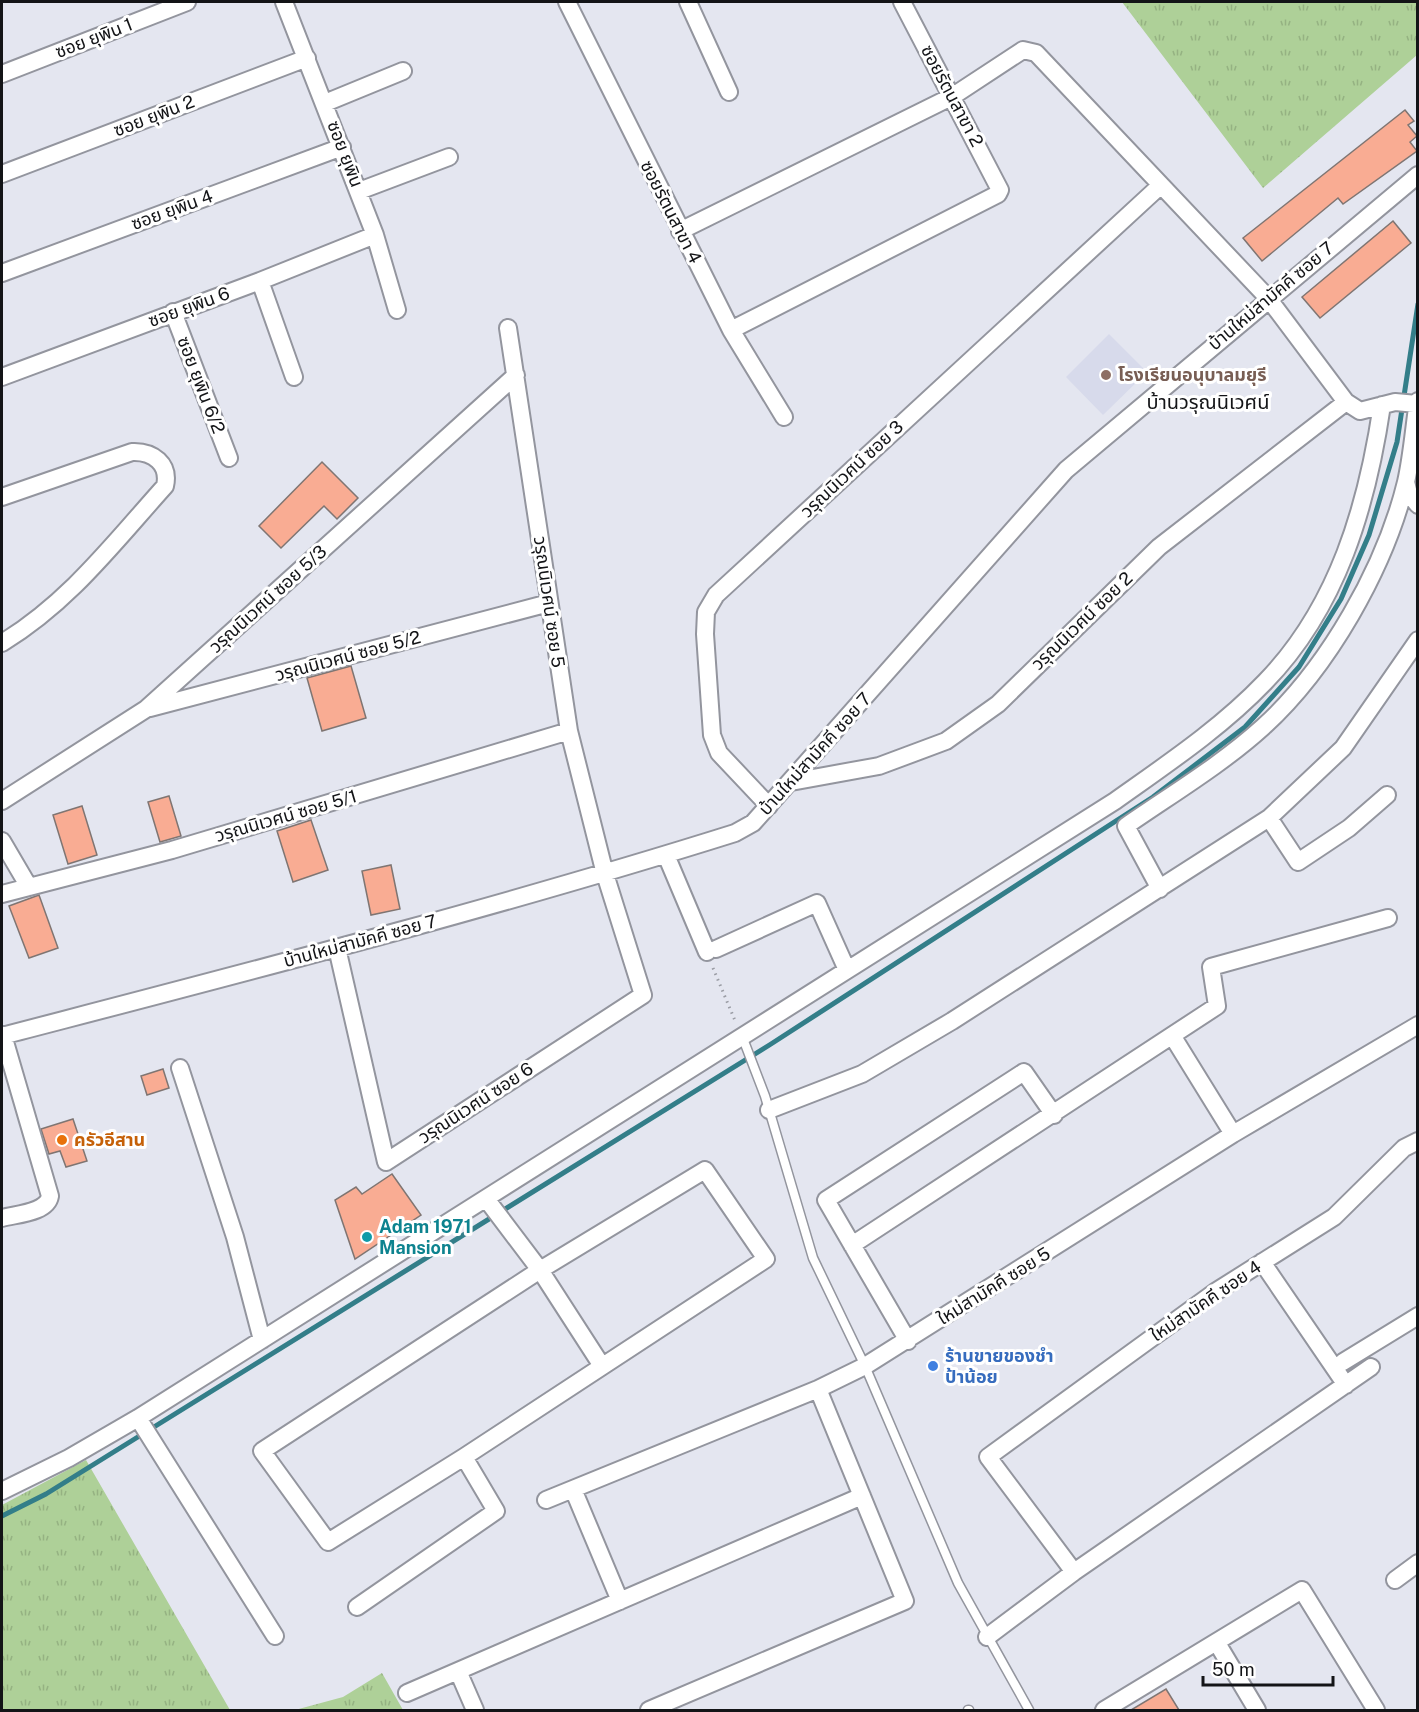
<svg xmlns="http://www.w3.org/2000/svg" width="1419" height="1712" font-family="'Public Sans','Noto Sans Thai',sans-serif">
<defs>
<pattern id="grass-tufts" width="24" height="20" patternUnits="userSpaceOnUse" patternTransform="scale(1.5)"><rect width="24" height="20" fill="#aed098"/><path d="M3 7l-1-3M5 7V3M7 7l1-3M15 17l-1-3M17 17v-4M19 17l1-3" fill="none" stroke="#95b282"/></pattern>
</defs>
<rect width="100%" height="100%" fill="#e4e6f0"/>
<path fill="#d7daeb" d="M1109,334L1147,372L1103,415L1066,377Z"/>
<path fill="url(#grass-tufts)" d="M1122,2H1417V55L1263,188Z
M86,1460L230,1710H2V1505Z
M382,1673L403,1710H295L343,1697Z"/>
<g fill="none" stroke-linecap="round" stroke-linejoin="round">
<path stroke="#337e89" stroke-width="5" d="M2,1516L46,1494L771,1044L1153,797L1245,727L1299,667L1341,599L1369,535L1397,442L1418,304"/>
</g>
<path fill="#f9ac93" stroke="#7f7572" stroke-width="1.5" d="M1405,110L1414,121L1408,125L1417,136L1410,142L1417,151L1343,204L1338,198L1262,261L1243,238Z
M1393,221L1411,243L1320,318L1302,297Z
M322,462L358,498L337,519L324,506L281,548L259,526Z
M351,666L366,718L322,731L307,678Z
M169,796L181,836L160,842L148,802Z
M82,806L97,855L68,864L53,815Z
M311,820L328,870L293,882L277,831Z
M391,865L400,909L371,915L362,871Z
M39,895L58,948L29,958L9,906Z
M163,1069L169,1088L147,1095L141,1076Z
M73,1119L87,1161L66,1167L60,1151L49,1154L41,1129Z
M392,1174L421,1215L355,1259L335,1200L356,1187L362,1194Z
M1166,1689L1179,1710H1131Z"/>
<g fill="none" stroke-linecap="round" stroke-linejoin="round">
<g stroke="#93959e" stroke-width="11">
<path id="service" d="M742,1036L765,1096L813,1258L865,1366L958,1583L1029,1710
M968,1710H969"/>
</g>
<g stroke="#93959e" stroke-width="20">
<path id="minor" d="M284,2L375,235L397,310
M567,2L731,330L784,417
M688,2L729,92
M2,74L187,2
M325,103L403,71
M2,174L307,58
M359,191L449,157
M680,231L953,96L1023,50L1036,53L1268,298L1346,402L1360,411L1395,402L1417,404
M2,273L342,147
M260,281L294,377
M173,312L229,458
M731,330L998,194L1000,190L902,2
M2,377L260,281L375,235
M1406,482L1409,494L1418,505
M2,497L132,452C153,451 170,464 165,486C112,545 69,602 2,643
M150,708L549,603
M791,782L879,766L946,741L998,704L1159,547L1346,402
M2,801L146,709L516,375
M769,806L719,753L712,735L705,634L706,612L716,595L1161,185
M1269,818L1298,862L1349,828L1387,795
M2,841L29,887
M666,855L707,952
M1160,889L1126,826C1172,794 1221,765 1263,727C1328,668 1385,568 1406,482C1412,456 1414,427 1418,401
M2,894L172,850L569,731
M337,948L386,1162L643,995L605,874L569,731L508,328
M716,949L817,903L847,970
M2,1036C247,972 493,909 735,833L753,823L1066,470L1418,175
M1173,1037L1233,1134
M180,1068L235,1237L262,1340
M769,1110L862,1074L952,1021L1269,818L1343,748L1418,640
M705,1170L766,1259L464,1457L328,1542L262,1451L540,1270Z
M487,1200L540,1270L602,1366
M2,1218C16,1214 47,1213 50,1196L3,1035
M852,1245L1217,1006L1211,967L1388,918
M1262,1262L1346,1385
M908,1341L826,1200L1024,1072L1054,1115
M1343,1362L1418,1316
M138,1418L275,1636
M573,1489L620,1601
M2,1491L69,1458L138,1418L1115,801C1167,764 1221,728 1265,682C1338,607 1367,506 1382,405
M546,1500L818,1389L865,1366L1233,1134L1418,1025
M1074,1572L988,1457L1215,1292L1334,1217L1404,1148L1418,1141
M1395,1580L1418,1563
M357,1607L496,1511L464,1457
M987,1637L1074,1572L1371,1367
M1217,1643L1257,1710
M458,1671L475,1710
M407,1693L862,1496
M649,1710L905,1601L818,1389
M1104,1710L1302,1590L1376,1710"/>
</g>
<path stroke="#9a9ca4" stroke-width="3" stroke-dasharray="1.5 4.5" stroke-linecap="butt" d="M713,968L736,1023"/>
<use href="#service" stroke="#fff" stroke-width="8"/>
<use href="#minor" stroke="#fff" stroke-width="16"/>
</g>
<circle fill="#8d6e63" stroke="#fff" stroke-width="2" cx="1106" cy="375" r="6"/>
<circle fill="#e8710a" stroke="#fff" stroke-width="2" cx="62" cy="1140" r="6"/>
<circle fill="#0f9aa8" stroke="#fff" stroke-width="2" cx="367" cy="1237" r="6"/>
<circle fill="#3f7fe0" stroke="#fff" stroke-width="2" cx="933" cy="1366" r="6"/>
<g text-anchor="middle" stroke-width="6" stroke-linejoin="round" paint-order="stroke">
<g font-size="18" fill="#131417" stroke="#fff">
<text transform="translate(94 38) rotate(-21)" y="6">ซอย ยุพิน 1</text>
<text transform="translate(952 96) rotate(62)" y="6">ซอยรัตนสาขา 2</text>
<text transform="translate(154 116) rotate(-21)" y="6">ซอย ยุพิน 2</text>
<text transform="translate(345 154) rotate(69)" y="6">ซอย ยุพิน</text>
<text transform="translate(172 210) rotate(-20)" y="6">ซอย ยุพิน 4</text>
<text transform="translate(671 212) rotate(63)" y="6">ซอยรัตนสาขา 4</text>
<text transform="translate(1271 296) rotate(-40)" y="6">บ้านใหม่สามัคคี ซอย 7</text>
<text transform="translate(189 307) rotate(-20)" y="6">ซอย ยุพิน 6</text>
<text transform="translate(201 385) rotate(69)" y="6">ซอย ยุพิน 6/2</text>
<text transform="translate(852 469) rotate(-43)" y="6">วรุณนิเวศน์ ซอย 3</text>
<text transform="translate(268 599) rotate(-42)" y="6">วรุณนิเวศน์ ซอย 5/3</text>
<text transform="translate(549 602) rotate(82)" y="6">วรุณนิเวศน์ ซอย 5</text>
<text transform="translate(1082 621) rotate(-44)" y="6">วรุณนิเวศน์ ซอย 2</text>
<text transform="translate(348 656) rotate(-15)" y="6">วรุณนิเวศน์ ซอย 5/2</text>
<text transform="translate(815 754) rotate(-48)" y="6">บ้านใหม่สามัคคี ซอย 7</text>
<text transform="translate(286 816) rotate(-16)" y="6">วรุณนิเวศน์ ซอย 5/1</text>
<text transform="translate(360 941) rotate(-15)" y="6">บ้านใหม่สามัคคี ซอย 7</text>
<text transform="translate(476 1103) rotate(-33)" y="6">วรุณนิเวศน์ ซอย 6</text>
<text transform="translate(994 1286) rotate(-32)" y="6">ใหม่สามัคคี ซอย 5</text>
<text transform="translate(1206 1301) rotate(-34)" y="6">ใหม่สามัคคี ซอย 4</text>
</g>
<g font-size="18" font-weight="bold" fill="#785e54" stroke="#fff" text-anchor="start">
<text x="1118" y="381">โรงเรียนอนุบาลมยุรี</text>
</g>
<g font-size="18" font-weight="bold" fill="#c56008" stroke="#fff" text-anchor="start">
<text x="74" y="1146">ครัวอีสาน</text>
</g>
<g font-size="18" font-weight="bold" fill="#0d838f" stroke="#fff" text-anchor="start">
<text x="379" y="1233">Adam 1971<tspan x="379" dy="21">Mansion</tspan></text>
</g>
<g font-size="18" font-weight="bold" fill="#366cbe" stroke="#fff" text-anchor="start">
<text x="945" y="1362">ร้านขายของชำ<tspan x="945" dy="21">ป้าน้อย</tspan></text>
</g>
<g font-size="20" fill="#131417" stroke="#fff">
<text x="1208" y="409">บ้านวรุณนิเวศน์</text>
</g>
</g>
<rect width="1419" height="1712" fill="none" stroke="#131417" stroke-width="6"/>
<path d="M1203 1676v9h130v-9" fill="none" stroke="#131417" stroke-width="3"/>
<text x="1212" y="1676" font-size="18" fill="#131417" stroke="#ffffff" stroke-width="4.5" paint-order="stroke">50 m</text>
</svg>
